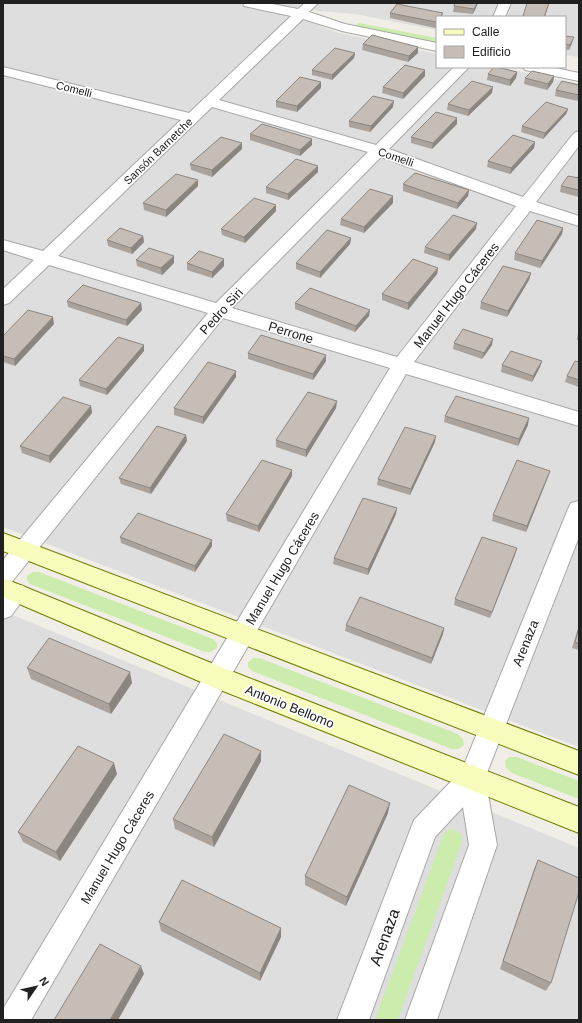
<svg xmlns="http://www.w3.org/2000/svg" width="582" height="1023" font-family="Helvetica,sans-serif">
<rect width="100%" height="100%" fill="#f1eee7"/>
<path fill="#dfdede" d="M3,3H579V57L565,55V17H437V30L355,14L295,9L285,16L310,22L335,32L437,54V67H499L579,84V747L3,527Z
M3,611L579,848V1020H3Z"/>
<path fill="#cbecac" d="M359,23L437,38V43L359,27L356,24Z
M33,572H39L213,639L217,643V648L211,652H205L30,584L27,580V576Z
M253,658H259L458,734L463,739L464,745L459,749H452L252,671L248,667V662Z
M509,757H517L579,781V799L512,773L506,768L505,761Z
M449,829L456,830L462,835V842L398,1020H375L444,834Z"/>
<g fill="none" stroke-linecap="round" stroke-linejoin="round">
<g stroke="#a8a8a8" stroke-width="2">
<path id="street" d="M243,3H267L298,9L305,3H318L309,12L345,24L437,43V51L342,31L303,19L219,100L376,145L454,67H469L389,149L523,197L574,133L579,131V146L536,202L579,216V226L530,211L414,362L579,412V426L406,374L31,1020H3V1009L390,368L223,318L11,583L3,585V560L208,313L49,265L9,303L3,305V289L34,260L3,250V240L43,251L181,120L3,75V67L189,113L291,16L244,6ZM212,107L368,152L216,303L58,256ZM381,157L516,206L397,357L232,308Z
M499,3H511L505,17H493Z
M523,67H551L579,73V81L525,70Z
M579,501V537L485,778L497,845L437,1020H405L469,845L463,807L435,837L369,1020H337L414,820L462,770L568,509L571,503Z
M16,584L24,586L28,593L11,616L3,619C3,602 0,590 16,584Z"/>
</g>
<g stroke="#6e7d02" stroke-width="2">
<path id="secondary" d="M3,533L579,751V775L3,551Z
M3,578L226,669L579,807V833L208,685L3,597Z"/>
</g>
<use href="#street" fill="#fff" fill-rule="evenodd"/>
<use href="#secondary" fill="#f7fbbb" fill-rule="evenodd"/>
</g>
<path fill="#aaa39d" d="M455,3H478L473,14L453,12L454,6Z
M390,13H443L442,17H437L435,28L390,18Z
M565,36L572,43L569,50H565Z
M363,44L418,53L408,62L362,50Z
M355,53L354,58L332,80L312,75V70Z
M517,72L516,78L510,86L487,80L488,74Z
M425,76L403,99L382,93L383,87Z
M554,76L553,82L547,90L524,84L525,78Z
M579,85V100L578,101L555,96L556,90Z
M321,88L297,112L276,107V101Z
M492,93L468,116L447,110L448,104Z
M393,107L370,132L349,127V121Z
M568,109L566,114L543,139L521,132L522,126Z
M457,124L432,149L411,143V137Z
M250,134L312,145L300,156L250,140Z
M535,142L534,148L510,174L487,167L488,161Z
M242,149L212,177L191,170L190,164Z
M318,166V172L288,200L266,193V187Z
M579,172V197L560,192L561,186L577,178Z
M198,180V186L166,217L144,210L143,203Z
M403,184L469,190L468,196L457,209L403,191Z
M393,203L364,233L340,225L341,219Z
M276,211L245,243L222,235L221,229Z
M563,228L562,234L540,268L514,260L515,253Z
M476,229L449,261L424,253L425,247Z
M143,236L144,242L132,254L108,246L107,240Z
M351,238L350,244L320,278L296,269V263Z
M174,256V263L162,275L137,266L136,260Z
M224,259V266L212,278L187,270V263Z
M438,268L437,274L408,310L382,300V294Z
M531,273L529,280L507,317L480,309L481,302Z
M67,301L141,303L142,310L127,326L68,307Z
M295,303L369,316L355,332L295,309Z
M54,324L15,366L3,362V336Z
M578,333L579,334V340H577Z
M454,343L492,345L482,359L453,349Z
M144,345V351L107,395L80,386L79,380Z
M248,353L326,355V361L313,380L248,359Z
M542,361L540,367L532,382L501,372L502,365Z
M579,362V387L565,382L567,376Z
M236,371V377L203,424L174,415V408Z
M337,401L336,408L306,457L276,447V440Z
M91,406L92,413L50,463L22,453L20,446Z
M445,416L528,425L518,446L444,422Z
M186,435L187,441L151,494L121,484L119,478Z
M435,442L410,495L377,485L378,479Z
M550,471L548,477L526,532L492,521L493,515Z
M292,476L259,532L227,521L226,514Z
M396,514L368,575L333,564L334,558Z
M120,537L212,540V546L195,572L121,543Z
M515,555L490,618L454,605L455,599Z
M346,625L444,628L443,634L431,664L345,631Z
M579,625V650L572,648Z
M27,668L132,683L111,714L31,679Z
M261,751V761L214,847L175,829L173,819Z
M117,774L60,861L23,842L18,832Z
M388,813L346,906L305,885V876Z
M538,860L551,983L546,991L500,969L534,869Z
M159,922L281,937L260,981L161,931Z"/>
<path fill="#8b857f" d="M477,3H478L473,14L474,9Z
M549,3L545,17H544Z
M437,21V26L435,28L436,22Z
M574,37L572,43L569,50L570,45Z
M418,47V53L408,62L409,56Z
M355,53L354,58L332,80V75Z
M425,70V76L403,99V93Z
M517,72L516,78L510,86V80Z
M554,76L553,82L547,90L548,84Z
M321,82V88L297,112V106Z
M493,87L492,93L468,116L469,110Z
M394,101L393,107L370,132L371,126Z
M568,109L566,114L543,139L545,133Z
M457,118V124L432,149L433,143Z
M312,139V145L300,156V150Z
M535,142L534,148L510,174L511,168Z
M242,143V149L212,177V170Z
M318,166V172L288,200V194Z
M198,180V186L166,217V210Z
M469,190L468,196L457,209L458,203Z
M393,196V203L364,233V227Z
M276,205V211L245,243L244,237Z
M477,223L476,229L449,261V255Z
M563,228L562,234L540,268L542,261Z
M143,236L144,242L132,254L131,248Z
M351,238L350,244L320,278V272Z
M174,256V263L162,275L161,268Z
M224,259V266L212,278V272Z
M438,268L437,274L408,310V303Z
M531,273L529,280L507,317L508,311Z
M141,303L142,310L127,326L126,320Z
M370,310L369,316L355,332L356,326Z
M53,317L54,324L15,366L14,359Z
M493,339L492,345L482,359L484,353Z
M144,345V351L107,395L106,389Z
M326,355V361L313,380V374Z
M542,361L540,367L532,382L533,376Z
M236,371V377L203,424V417Z
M337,401L336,408L306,457V450Z
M91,406L92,413L50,463L49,456Z
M529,418L528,425L518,446L519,439Z
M186,435L187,441L151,494L150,488Z
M436,436L435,442L410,495L411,489Z
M292,470V476L259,532L258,526Z
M550,471L548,477L526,532L527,526Z
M397,508L396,514L368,575V569Z
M212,540V546L195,572V566Z
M517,548L515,555L490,618L492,612Z
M444,628L443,634L431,664L432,658Z
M130,672L132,683L111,714L109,704Z
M261,751V761L214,847L212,837Z
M114,763L117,774L60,861L56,852Z
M390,803L388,813L346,906L347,897Z
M281,928V937L260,981V973Z
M141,966L144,974L118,1020H110Z"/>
<path fill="#c6beb6" stroke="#8b857f" d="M455,3H477L474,9L454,6Z
M527,3H549L544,17H528L523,16Z
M397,4L443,13L440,17H437V21L436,22L390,13Z
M372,35L418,47L409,56L363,44Z
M565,36L574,37L570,45L565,44Z
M335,48L355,53L332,75L312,70Z
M405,65L425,70L403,93L383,87Z
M494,67H497L517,72L510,80L488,74Z
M532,71L554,76L548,84L525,78Z
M300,77L321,82L297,106L276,101Z
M472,81L493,87L469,110L448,104Z
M562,81L579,85V95L556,90Z
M373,96L394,101L371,126L349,121Z
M546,102L568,109L545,133L522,126Z
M436,112L457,118L433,143L411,137Z
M262,124L312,139L300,150L250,134Z
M513,135L535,142L511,168L488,161Z
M221,137L242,143L212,170L190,164Z
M296,159L318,166L288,194L266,187Z
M415,173L469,190L458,203L403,184Z
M176,174L198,180L166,210L143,203Z
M568,176L579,178V190L561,186Z
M370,189L393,196L364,227L341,219Z
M254,198L276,205L244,237L221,229Z
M453,215L477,223L449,255L425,247Z
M537,220L563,228L542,261L515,253Z
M120,228L143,236L131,248L107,240Z
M327,230L351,238L320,272L296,263Z
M149,248L174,256L161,268L136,260Z
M199,251L224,259L212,272L187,263Z
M413,259L438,268L408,303L382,294Z
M503,266L531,273L508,311L481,302Z
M83,285L141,303L126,320L67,301Z
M310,288L370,310L356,326L295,303Z
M28,310L53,317L14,359L3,356V336Z
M463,329L493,339L484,353L454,343Z
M261,335L326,355L313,374L248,353Z
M118,337L144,345L106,389L79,380Z
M511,351L542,361L533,376L502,365Z
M575,361L579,362V380L567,376Z
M208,362L236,371L203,417L174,408Z
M308,392L337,401L306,450L276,440Z
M456,396L529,418L519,439L445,416Z
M63,397L91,406L49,456L20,446Z
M157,426L186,435L150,488L119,478Z
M405,427L436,436L411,489L378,479Z
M262,460L292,470L258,526L226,514Z
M517,460L550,471L527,526L493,515Z
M363,498L397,508L368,569L334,558Z
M138,513L212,540L195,566L120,537Z
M482,537L517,548L492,612L455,599Z
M360,597L444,628L432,658L346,625Z
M579,627V644L575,642Z
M49,638L130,672L109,704L27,668Z
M224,734L261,751L212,837L173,819Z
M78,746L114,763L56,852L18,832Z
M349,785L390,803L347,897L305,876Z
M538,860L579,878V892L551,983L503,961Z
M182,880L281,928L260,973L159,922Z
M100,944L141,966L110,1020H54Z"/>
<g text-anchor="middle" stroke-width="3.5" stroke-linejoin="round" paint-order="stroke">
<g font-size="11" fill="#212121" stroke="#fff">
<text transform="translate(74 89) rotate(14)" y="4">Comelli</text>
<text transform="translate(158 151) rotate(-44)" y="4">Sansón Barnetche</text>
<text transform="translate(396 157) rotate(19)" y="4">Comelli</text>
</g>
<g font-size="13" fill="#212121" stroke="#fff">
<text transform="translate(456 295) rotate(-52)" y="5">Manuel Hugo Cáceres</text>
<text transform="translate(221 311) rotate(-48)" y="5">Pedro Siri</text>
<text transform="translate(291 332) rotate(17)" y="5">Perrone</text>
<text transform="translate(282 568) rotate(-59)" y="5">Manuel Hugo Cáceres</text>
<text transform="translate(525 643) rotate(-68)" y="5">Arenaza</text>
<text transform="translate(290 706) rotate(22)" y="5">Antonio Bellomo</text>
<text transform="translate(117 847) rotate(-59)" y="5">Manuel Hugo Cáceres</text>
</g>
<g font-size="16" fill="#212121" stroke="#fff">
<text transform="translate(384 937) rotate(-70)" y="6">Arenaza</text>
</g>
</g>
<rect width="582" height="1023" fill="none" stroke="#212121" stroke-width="8"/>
<rect x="436" y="16" width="130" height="52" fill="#ffffff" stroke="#a6a6a6"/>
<rect x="444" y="29" width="20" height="6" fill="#f7fbbb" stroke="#a6a6a6"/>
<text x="472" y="36" font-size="12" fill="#212121">Calle</text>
<rect x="444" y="46" width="20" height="12" fill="#c6beb6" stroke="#a6a6a6"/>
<text x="472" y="56" font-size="12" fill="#212121">Edificio</text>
<g transform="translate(36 987) rotate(56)" stroke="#ffffff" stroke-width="3" paint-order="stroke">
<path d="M0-3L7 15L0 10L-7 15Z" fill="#212121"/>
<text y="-6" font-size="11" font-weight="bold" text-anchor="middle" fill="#212121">N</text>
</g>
</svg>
